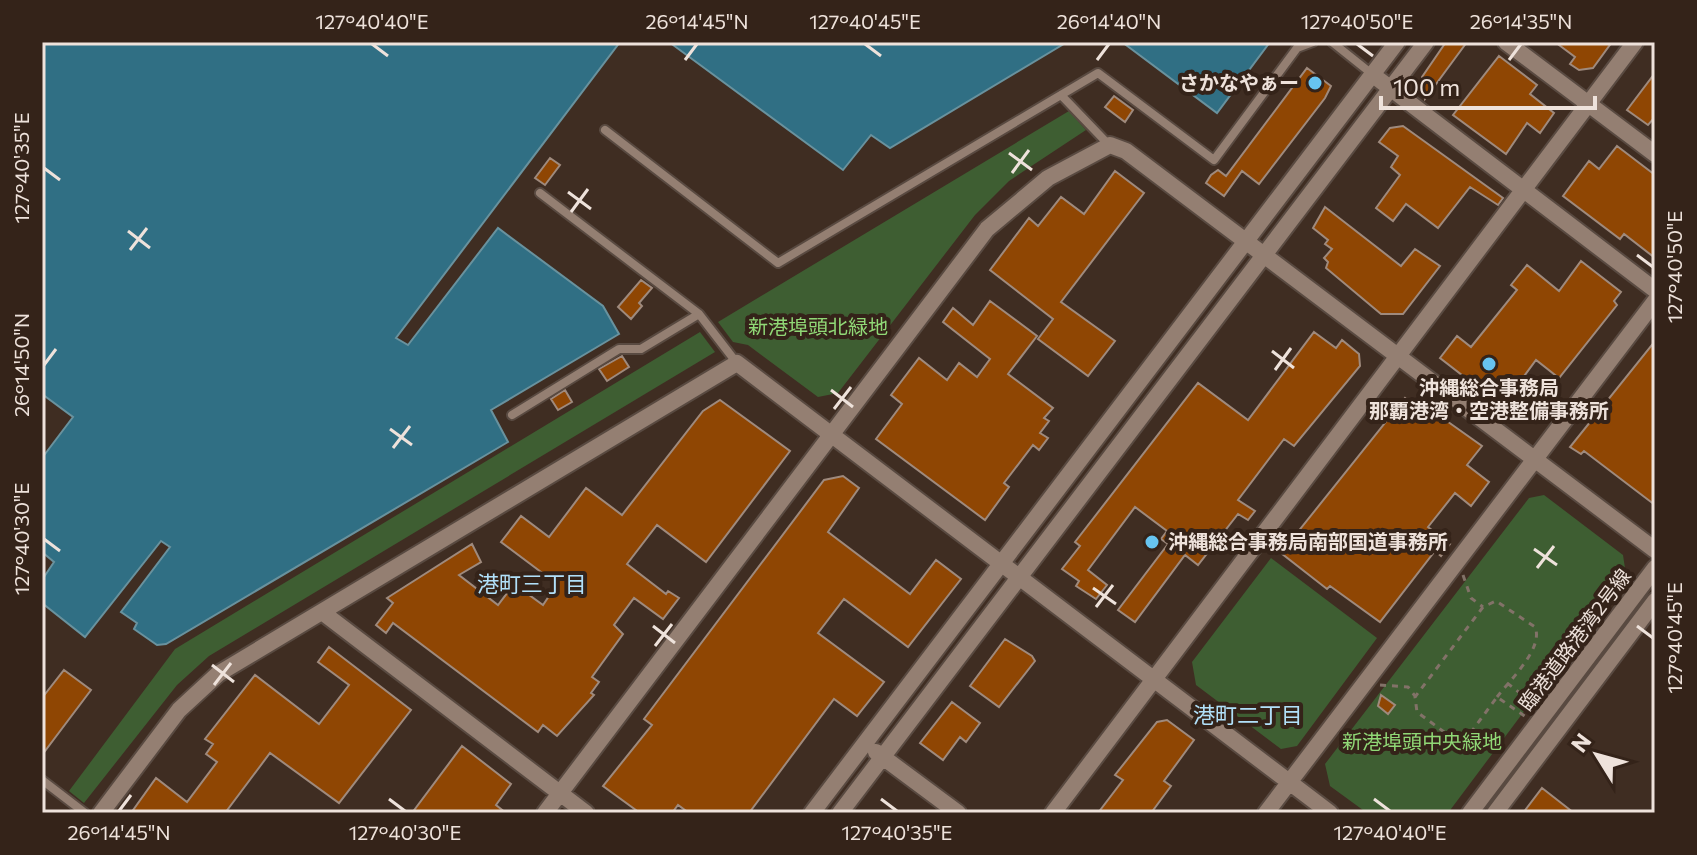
<svg xmlns="http://www.w3.org/2000/svg" width="1697" height="855" font-family="Commissioner,'Noto Sans JP',sans-serif">
<rect width="100%" height="100%" fill="#3f2d22"/>
<path fill="#3e5e32" d="M1069,111L1086,130L1009,181L975,215L838,393L818,397L748,345L733,342L718,322Z
M700,332L715,352L209,656L177,685L84,803L69,791L175,649Z
M1544,495L1623,555L1626,575L1448,813H1367L1330,786L1325,764L1529,498Z
M1271,558L1377,638L1297,746L1281,749L1196,685L1192,662Z"/>
<path fill="#306f84" stroke="#69929e" stroke-width="2" d="M42,42H620L396,338L408,345L498,228L603,306L619,334L491,410L508,442L166,644L157,645L134,629L137,623L121,612L170,547L161,541L85,637L42,603V580L54,562L42,552V458L73,417L42,394Z
M676,42H1067L890,148L871,135L843,170L673,45Z
M1122,42H1270L1217,113Z"/>
<path fill="#8f4603" stroke="#9f8a7d" stroke-width="2" d="M1446,42H1467L1425,99L1422,77Z
M1555,42H1612L1593,68L1579,70L1570,64L1575,57Z
M1499,56L1537,85L1530,94L1554,113L1540,133L1527,123L1506,154L1453,115Z
M1307,68L1331,86L1325,98L1259,184L1242,171L1224,196L1206,183L1211,175L1218,170L1226,176Z
M1655,73V117L1648,125L1627,110Z
M1114,96L1133,110L1125,122L1105,107Z
M1403,126L1503,198L1498,205L1470,187L1438,228L1406,204L1393,221L1376,208L1400,175L1391,167L1398,156L1379,142L1390,128Z
M1617,146L1655,175V258L1624,234L1620,239L1563,196L1589,161L1599,169Z
M550,158L560,165L545,185L535,178Z
M1115,171L1144,193L1061,302L1115,341L1088,376L1038,339L1053,319L990,270L1029,218L1038,226L1061,197L1084,214Z
M1325,207L1401,266L1415,249L1440,266L1403,314H1381L1326,268L1328,262L1324,258L1332,249L1325,244L1328,240L1313,228Z
M1581,261L1621,292L1614,301L1617,305L1559,378L1536,360L1502,406L1440,358L1457,336L1471,347L1517,290L1511,285L1527,265L1559,291Z
M641,280L652,288L639,303L642,306L631,319L618,307Z
M990,301L1037,336L1008,374L1053,408L1044,418L1049,421L1040,433L1048,438L1039,450L1033,445L1004,483L1009,487L985,520L876,439L902,404L891,395L919,358L947,380L959,363L977,377L990,359L943,322L953,308L973,325Z
M1314,332L1336,348L1342,340L1359,354L1360,366L1294,446L1284,439L1238,500L1255,511L1248,520L1238,514L1198,565L1185,555L1135,622L1118,610L1168,544L1161,539L1167,531L1135,507L1088,570L1107,585L1096,599L1076,586L1079,581L1062,569L1080,546L1075,542L1198,383L1248,420Z
M1655,341V505L1584,451L1581,454L1570,447Z
M622,356L629,367L607,381L599,369Z
M565,390L572,402L558,410L551,399Z
M1405,398L1425,414L1429,410L1444,419L1482,446L1467,465L1489,482L1471,506L1455,493L1428,527L1450,544L1441,556L1435,551L1380,622L1330,586L1327,589L1281,553Z
M720,400L790,451L706,562L657,525L627,564L666,594L668,591L679,598L663,619L634,598L614,625L623,634L592,677L599,682L591,693L594,695L557,736L543,725L538,732L393,623L386,633L376,625L393,603L387,598L472,544L481,562L459,575L498,605L514,584L543,605L557,584L501,542L521,516L549,537L586,488L622,515L703,411Z
M843,476L859,488L828,532L910,594L936,560L961,579L908,647L844,599L818,633L884,682L857,716L834,699L749,813H689L678,805L672,813H640L603,786L652,725L644,719L824,480Z
M1005,639L1032,656L1035,661L999,707L970,686Z
M329,647L411,710L339,803L270,753L225,813H131L156,778L187,802L217,762L206,754L213,744L205,739L255,675L319,724L349,685L318,662Z
M64,670L91,690L42,755V698Z
M1381,695L1395,705L1388,714L1378,706Z
M952,702L980,723L966,742L960,737L943,760L920,743Z
M1167,720L1194,740L1164,781L1171,786L1151,813H1098L1123,780L1115,775L1157,722Z
M462,746L511,784L496,805L506,813H412Z
M1542,788L1574,813H1523Z"/>
<g fill="none" stroke-linecap="round" stroke-linejoin="round">
<g stroke="#594a41" stroke-width="12">
<path id="service" d="M1332,42L1372,74
M1061,95L1109,145
M605,130L778,263L1098,73L1214,160L1297,48L1313,42
M540,193L699,314L736,362
M512,415L619,349H641L699,314
M42,780L85,813"/>
</g>
<g stroke="#594a41" stroke-width="20">
<path id="tertiary" d="M1506,42L1655,154
M1373,75L1655,290
M322,612L586,813
M876,752L958,813
M101,813L179,710L218,674L737,363L1330,813
M545,813L987,229L1048,178L1110,145L1126,151L1655,550
M812,813L1397,42
M840,813L1426,42
M1053,813L1635,42
M1266,813L1655,301
M1470,813L1655,568
M1495,813L1655,601"/>
</g>
<path stroke="#827268" stroke-width="3" stroke-dasharray="6 6" stroke-linecap="butt" d="M1463,575L1471,598L1483,607
M1507,683L1533,703
M1380,685L1408,687L1415,696
M1497,697C1510,680 1544,648 1535,627L1496,601L1483,607L1415,697L1417,712L1455,740L1472,731L1497,697L1526,717"/>
<use href="#service" stroke="#947f72" stroke-width="8"/>
<use href="#tertiary" stroke="#947f72" stroke-width="16"/>
</g>
<path fill="none" stroke="#eee2db" stroke-width="3" d="M372,44L388,56M865,44L881,56M1357,44L1373,56M685,60L697,44M1097,60L1109,44M1509,60L1521,44M1009,153L1032,170M44,168L60,180M1012,173L1029,150M568,192L591,209M571,212L588,189M128,231L150,248M130,250L147,228M1637,255L1653,267M1272,351L1294,368M44,365L56,349M1275,370L1291,348M831,390L853,407M834,409L851,387M390,429L412,445M393,448L410,426M44,539L60,551M1534,549L1557,565M1537,568L1554,546M1093,588L1116,604M1096,607L1113,585M653,626L675,643M1637,626L1653,638M655,646L672,624M212,665L234,682M214,685L231,663M389,799L405,811M881,799L897,811M1374,799L1390,811M119,811L131,795"/>
<g fill="#67c4f0" stroke="#342319" stroke-width="3">
<circle cx="1315" cy="83" r="8"/>
<circle cx="1489" cy="364" r="8"/>
<circle cx="1152" cy="542" r="8"/>
</g>
<g text-anchor="middle" stroke-width="8" stroke-linejoin="round" paint-order="stroke">
<g font-size="20" font-weight="bold" fill="#eee2db" stroke="#342319" text-anchor="end">
<text x="1299" y="90">さかなやぁー</text>
<text x="1489" y="395" text-anchor="middle">沖縄総合事務局<tspan x="1489" dy="23">那覇港湾・空港整備事務所</tspan></text>
<text x="1168" y="549" text-anchor="start">沖縄総合事務局南部国道事務所</text>
</g>
<g font-size="20" fill="#90d876" stroke="#342319">
<text x="818" y="334">新港埠頭北緑地</text>
<text x="1422" y="749">新港埠頭中央緑地</text>
</g>
<g font-size="20" fill="#eee2db" stroke="#342319">
<text transform="translate(1575 640) rotate(-53)" y="7">臨港道路港湾2号線</text>
</g>
<g font-size="22" fill="#b1e0f9" stroke="#342319">
<text x="532" y="592">港町三丁目</text>
<text x="1248" y="723">港町二丁目</text>
</g>
</g>
<rect width="1697" height="855" fill="none" stroke="#342319" stroke-width="88"/>
<g transform="translate(1597 755) rotate(307)" stroke="#342319" stroke-width="6" paint-order="stroke">
<path d="M0-6L14 30L0 20L-14 30Z" fill="#eee2db"/>
<text y="-12" font-size="22" font-weight="bold" text-anchor="middle" fill="#eee2db">N</text>
</g>
<path d="M1381 96v12h214v-12" fill="none" stroke="#eee2db" stroke-width="4"/>
<text x="1393" y="96" font-size="24" fill="#eee2db" stroke="#342319" stroke-width="6" paint-order="stroke">100 m</text>
<rect x="44" y="44" width="1609" height="767" fill="none" stroke="#eee2db" stroke-width="3"/>
<g font-size="20" text-anchor="middle" fill="#eee2db">
<text x="372" y="29">127°40'40"E</text>
<text x="697" y="29">26°14'45"N</text>
<text x="865" y="29">127°40'45"E</text>
<text x="1109" y="29">26°14'40"N</text>
<text x="1357" y="29">127°40'50"E</text>
<text x="1521" y="29">26°14'35"N</text>
<text transform="translate(22 168) rotate(-90)" y="7">127°40'35"E</text>
<text transform="translate(1675 267) rotate(-90)" y="7">127°40'50"E</text>
<text transform="translate(22 365) rotate(-90)" y="7">26°14'50"N</text>
<text transform="translate(22 539) rotate(-90)" y="7">127°40'30"E</text>
<text transform="translate(1675 638) rotate(-90)" y="7">127°40'45"E</text>
<text x="119" y="840">26°14'45"N</text>
<text x="405" y="840">127°40'30"E</text>
<text x="897" y="840">127°40'35"E</text>
<text x="1390" y="840">127°40'40"E</text>
</g>
</svg>
